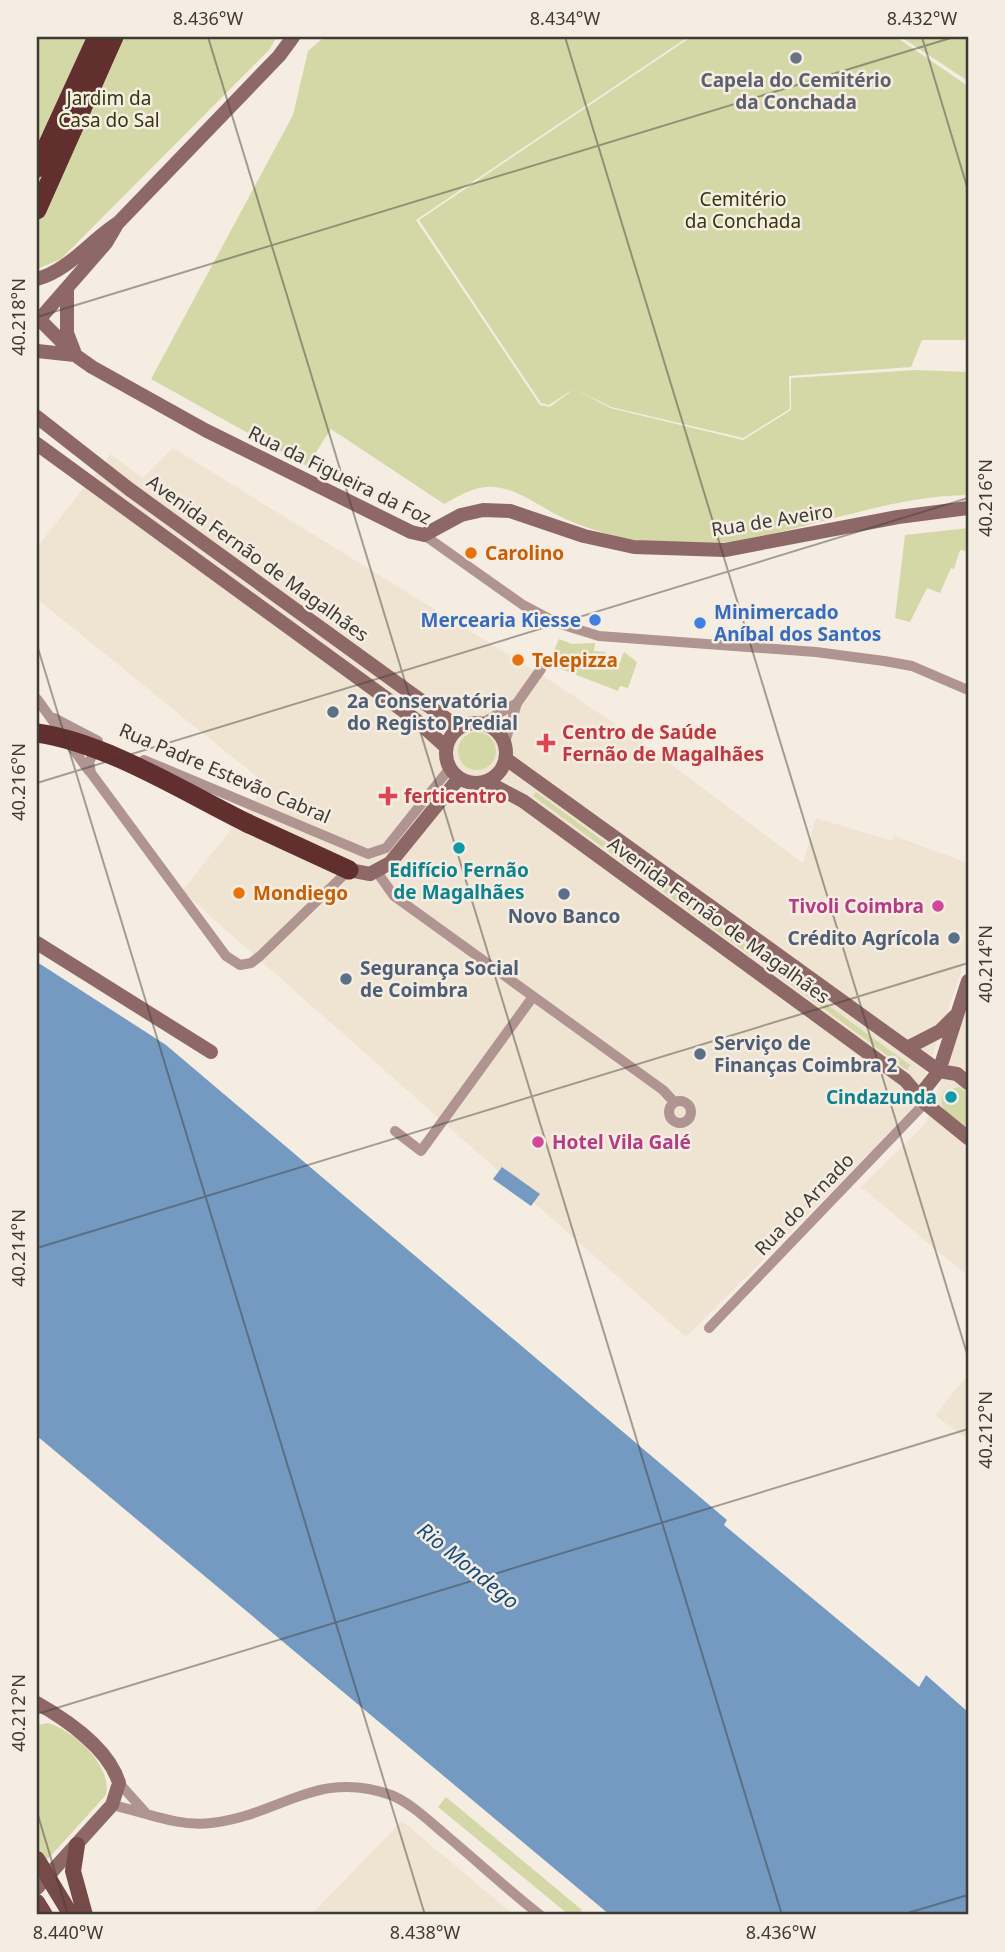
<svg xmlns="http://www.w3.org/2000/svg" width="1005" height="1952" font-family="'Noto Sans',sans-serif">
<rect width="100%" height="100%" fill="#f5ede2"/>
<path fill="#efe3d1" d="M173,448L554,683L633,736L803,863L816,818L892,841L894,836L968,863V952L914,1108L686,1337L182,891L267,785L37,599V547L111,454L143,478Z
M968,1005V1276L861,1187L926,1123Z
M968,1375V1440L935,1415Z
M402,1821L514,1915H311Z"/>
<path fill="#d4d8a7" d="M37,37H277L269,50L61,259L37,269Z
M324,37H688L416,220L540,405L550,407L575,388L549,405L541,403L419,220L691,37H896L968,86V331L965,340H922L911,367L789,376L790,409L743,438L611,407L575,389L610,408L743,440L791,410V378L916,370L968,372V495C861,496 756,558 648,542C618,538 589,530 561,517C540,507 518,489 494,487C476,485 459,496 444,504L331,429L307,466L151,379L293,115L308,51Z
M901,37H968V81Z
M968,528L967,551L960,550L954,569L951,568L940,593L927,588L910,622L895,618L905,535Z
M559,639L572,644L595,643L594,651L606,652L602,663L617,669L624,652L637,662L628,688L620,686L618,691L548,664Z
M458 751a19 19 0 1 1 38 0a19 19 0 1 1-38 0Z
M536,792L755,952L751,956L533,796Z
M762,957L910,1065L907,1070L759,961Z
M959,1087L968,1093V1130C955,1119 934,1110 944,1091Z
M48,1723C74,1731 113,1766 106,1795L37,1871V1725Z
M446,1797L582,1910L578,1915H569L438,1807Z"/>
<path fill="#759ac2" d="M37,962L166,1045L727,1520L724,1525L919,1687L926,1675L968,1712V1915H610L37,1436Z
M502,1167L540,1194L531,1206L493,1179Z"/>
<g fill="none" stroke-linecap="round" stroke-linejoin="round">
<path stroke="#af9492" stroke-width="10" d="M424,535L523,605L557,623L599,636L816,652L884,661L912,666L968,690
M37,699L89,771
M54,718L98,741
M482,723L517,703
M505,742L517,703L541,669
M97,747L89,762L91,773L226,956L240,965L251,963L260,956L349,870
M144,760L368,854L386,848L450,768
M377,872L394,896L663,1090L674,1102
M669 1112a11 11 0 1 1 22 0a11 11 0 1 1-22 0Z
M395,1131L421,1151L532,998
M709,1328L925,1103
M119,1783L145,1812
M112,1805C145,1812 177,1827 211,1823C279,1816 317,1768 391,1795C411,1803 430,1822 447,1836C478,1862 508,1890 540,1915"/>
<path stroke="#8e6866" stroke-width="14" d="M37,279C68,271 90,241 118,223L279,56L293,37
M67,288V333L74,351
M37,317L75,355L92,367L205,430L411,532L424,535L461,515L483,510L510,511L584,536L634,547L725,550L898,517L968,508
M37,322L106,243L116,226
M37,351L75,355
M37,417L129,489L459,728
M37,444L416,720L446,747
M446 753a30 30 0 1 1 60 0a30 30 0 1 1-60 0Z
M506,759L939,1071L968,981
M487,782L523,801L905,1080L925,1103L968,1138
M349,870L370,874L390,863L459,778
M37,943L211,1052
M907,1048L940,1031L955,1016
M922,1098L924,1090L939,1071L957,1074L968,1083
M37,1703C67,1720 109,1749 119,1783L112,1805L37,1888"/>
<path stroke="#764a47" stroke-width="16" d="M77,1845L73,1871L85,1915
M37,1902L45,1915"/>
<path stroke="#612f2e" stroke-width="19" d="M37,168L97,37
M37,210L114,37
M247,823L349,870"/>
<path stroke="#764a47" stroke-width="16" d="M37,1859L71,1915"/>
<path stroke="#612f2e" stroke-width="19" d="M37,733C107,743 184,792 247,823"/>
</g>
<path fill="none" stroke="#3e3b36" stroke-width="2" stroke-opacity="0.45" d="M208,37L782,1915M565,37L968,1357M922,37L968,190M37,317L954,37M37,645L425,1915M37,783L968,498M37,1248L968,963M37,1714L968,1429M37,1812L68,1915M901,1915L968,1895"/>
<circle fill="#6b7280" stroke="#f5ede2" stroke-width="2.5" cx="796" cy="58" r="7"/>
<g fill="#e8710a" stroke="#f5ede2" stroke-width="2.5">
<circle cx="471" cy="553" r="7"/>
<circle cx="518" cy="660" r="7"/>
<circle cx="239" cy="893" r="7"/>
</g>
<g fill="#3f7fe0" stroke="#f5ede2" stroke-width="2.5">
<circle cx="595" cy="620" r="7"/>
<circle cx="700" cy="623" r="7"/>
</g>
<g fill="#5c6f8a" stroke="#f5ede2" stroke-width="2.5">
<circle cx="333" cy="712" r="7"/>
<circle cx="564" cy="894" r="7"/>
<circle cx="954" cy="938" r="7"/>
<circle cx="346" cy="979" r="7"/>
<circle cx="700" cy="1054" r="7"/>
</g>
<g fill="#e0444e" stroke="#f5ede2" stroke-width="2.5">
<path d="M542.5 732.5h7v7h7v7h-7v7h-7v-7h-7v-7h7z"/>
<path d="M384.5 785.5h7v7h7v7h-7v7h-7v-7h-7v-7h7z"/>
</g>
<g fill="#0f9aa8" stroke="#f5ede2" stroke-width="2.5">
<circle cx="459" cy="848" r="7"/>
<circle cx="951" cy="1097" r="7"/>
</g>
<g fill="#d1479c" stroke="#f5ede2" stroke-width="2.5">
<circle cx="938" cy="906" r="7"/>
<circle cx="538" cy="1142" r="7"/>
</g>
<g text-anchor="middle" stroke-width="5" stroke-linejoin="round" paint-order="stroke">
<g font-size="19" font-weight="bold" fill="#5b616d" stroke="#f5ede2">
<text x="796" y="87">Capela do Cemitério<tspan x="796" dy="22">da Conchada</tspan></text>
</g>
<g font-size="19" fill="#34360c" stroke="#f5ede2">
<text x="109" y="105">Jardim da<tspan x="109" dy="22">Casa do Sal</tspan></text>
<text x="743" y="206">Cemitério<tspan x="743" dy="22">da Conchada</tspan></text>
</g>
<g font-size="19" fill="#3e3b36" stroke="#f5ede2">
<text transform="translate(340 475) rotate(26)" y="7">Rua da Figueira da Foz</text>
<text transform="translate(772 520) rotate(-9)" y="7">Rua de Aveiro</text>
<text transform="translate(258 558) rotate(36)" y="7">Avenida Fernão de Magalhães</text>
<text transform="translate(225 773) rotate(23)" y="7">Rua Padre Estevão Cabral</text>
<text transform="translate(719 920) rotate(36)" y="7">Avenida Fernão de Magalhães</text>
<text transform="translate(804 1204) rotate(-46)" y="7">Rua do Arnado</text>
</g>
<g font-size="19" font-weight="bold" fill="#c56008" stroke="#f5ede2" text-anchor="start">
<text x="485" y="560">Carolino</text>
<text x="532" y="667">Telepizza</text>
<text x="253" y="900">Mondiego</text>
</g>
<g font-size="19" font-weight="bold" fill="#366cbe" stroke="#f5ede2" text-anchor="start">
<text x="714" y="619">Minimercado<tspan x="714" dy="22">Aníbal dos Santos</tspan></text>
<text x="581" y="627" text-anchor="end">Mercearia Kiesse</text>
</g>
<g font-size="19" font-weight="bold" fill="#4e5e75" stroke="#f5ede2" text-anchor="start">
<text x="347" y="708">2a Conservatória<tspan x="347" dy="22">do Registo Predial</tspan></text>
<text x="564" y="923" text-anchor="middle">Novo Banco</text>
<text x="940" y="945" text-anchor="end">Crédito Agrícola</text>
<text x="360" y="975">Segurança Social<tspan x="360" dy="22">de Coimbra</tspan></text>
<text x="714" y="1050">Serviço de<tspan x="714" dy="22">Finanças Coimbra 2</tspan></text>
</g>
<g font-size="19" font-weight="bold" fill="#be3a42" stroke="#f5ede2" text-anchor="start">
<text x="562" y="739">Centro de Saúde<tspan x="562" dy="22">Fernão de Magalhães</tspan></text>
<text x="404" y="803">ferticentro</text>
</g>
<g font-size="19" font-weight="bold" fill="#0d838f" stroke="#f5ede2">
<text x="459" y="877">Edifício Fernão<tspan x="459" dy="22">de Magalhães</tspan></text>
<text x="937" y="1104" text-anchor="end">Cindazunda</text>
</g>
<g font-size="19" font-weight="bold" fill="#b23c85" stroke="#f5ede2" text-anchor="end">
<text x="924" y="913">Tivoli Coimbra</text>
<text x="552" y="1149" text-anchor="start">Hotel Vila Galé</text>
</g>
<g font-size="21" font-style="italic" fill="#134c7e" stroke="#f5ede2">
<text transform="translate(468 1566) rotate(39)" y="7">Rio Mondego</text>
</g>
</g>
<rect width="1005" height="1952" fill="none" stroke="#f5ede2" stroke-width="77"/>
<rect x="38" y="38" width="929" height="1875" fill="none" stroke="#3e3b36" stroke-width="2.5"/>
<g font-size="18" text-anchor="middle" fill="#3e3b36">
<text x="208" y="25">8.436°W</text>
<text x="565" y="25">8.434°W</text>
<text x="922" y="25">8.432°W</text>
<text transform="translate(19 317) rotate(-90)" y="6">40.218°N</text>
<text transform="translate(986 498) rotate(-90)" y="6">40.216°N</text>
<text transform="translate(19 782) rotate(-90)" y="6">40.216°N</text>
<text transform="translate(986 964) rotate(-90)" y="6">40.214°N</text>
<text transform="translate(19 1248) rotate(-90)" y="6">40.214°N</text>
<text transform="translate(986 1430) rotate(-90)" y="6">40.212°N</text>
<text transform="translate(19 1713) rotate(-90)" y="6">40.212°N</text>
<text x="68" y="1939">8.440°W</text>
<text x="425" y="1939">8.438°W</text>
<text x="781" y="1939">8.436°W</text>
</g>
</svg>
